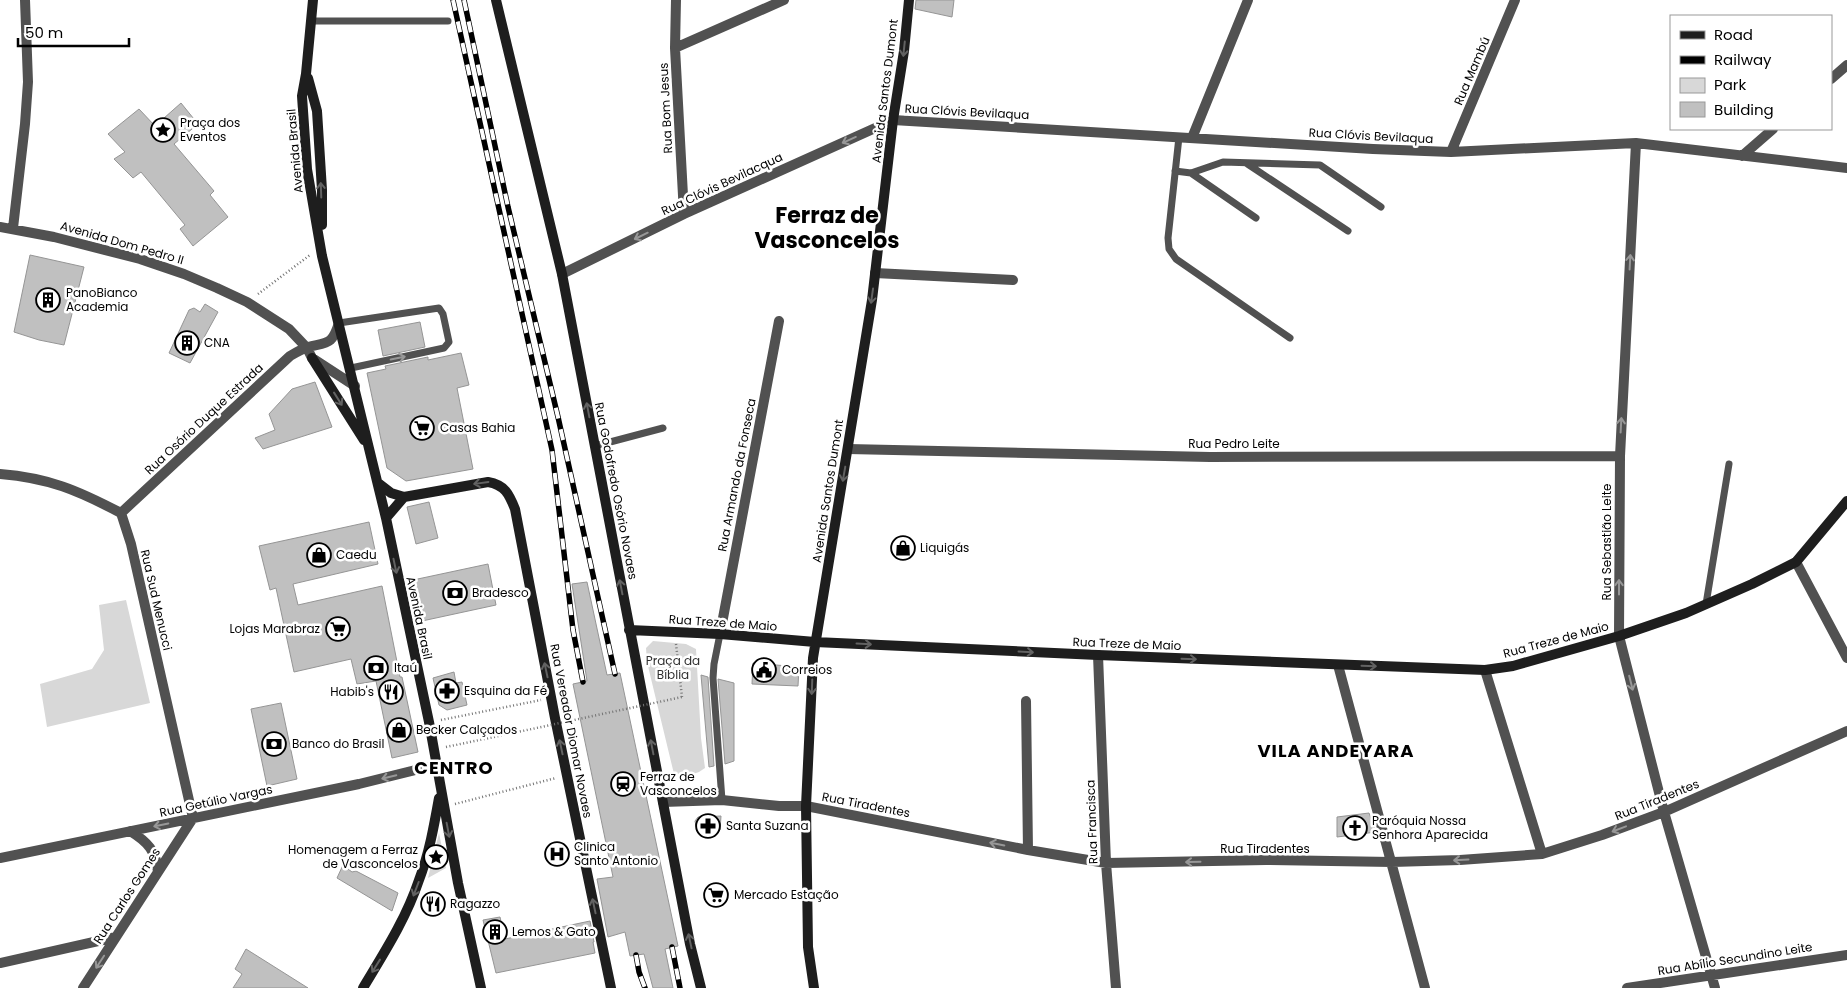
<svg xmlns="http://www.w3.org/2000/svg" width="1847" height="988" font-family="Poppins,sans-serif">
<rect width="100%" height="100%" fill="#fff"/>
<path fill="#d8d8d8" d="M126,600L150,703L47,727L40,684L92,669L104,650L99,605Z
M653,641L686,644L696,649L701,738L705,768L699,772L693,774H674L647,662L646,648Z
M439,833L446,868L428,878Z"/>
<path fill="#c0c0c0" stroke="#959595" d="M916,0H954L952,17L915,9Z
M181,103L198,124L174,144L214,191L210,195L228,217L193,246L180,229L185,225L141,172L133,178L114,159L125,152L108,134L139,109L155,126Z
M30,255L84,267L64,345L39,340L14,332Z
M205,304L218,312L190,363L169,353L189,310L194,308L200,312Z
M420,322L425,347L383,356L378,330Z
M461,353L469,385L457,388L473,469L406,481L387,468L367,373L386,369L385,366L428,357V360Z
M315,382L332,427L263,449L255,438L275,430L269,414L292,389Z
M429,502L438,538L416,544L407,507Z
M369,522L378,564L293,584L298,605L382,586L400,677H402L418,752L392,758L376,681L357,684L351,659L294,672L276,588L270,590L259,546Z
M488,564L496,605L422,621L413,580Z
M587,582L607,675L620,673L678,946L665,949L673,988H653L644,954L630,956L625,932L608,937L597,879L613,877L573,684L587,681L572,584Z
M753,663L799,667L798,686L752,684Z
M454,672L456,683L462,682L467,705L447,710L439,705L433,678Z
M701,675L708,677L714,766L709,767Z
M718,679L734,683V761L725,764Z
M281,703L297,779L267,786L251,709Z
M1369,813L1376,832L1337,837V817Z
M721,816L720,830L697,831L695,821L698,817Z
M343,865L352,872L356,871L398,893L392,911L337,878Z
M500,917L505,939L590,921L594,942H593L595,953L496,973L483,920Z
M246,949L308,988H233L242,974L235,969Z"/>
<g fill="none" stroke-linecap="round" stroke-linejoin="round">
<path stroke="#737373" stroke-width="2.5" stroke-dasharray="1 2.5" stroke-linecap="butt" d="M258,294L310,255
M676,644L682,697
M441,720L541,700
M446,747L513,733
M455,804L556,778"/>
<path stroke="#515151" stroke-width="7" d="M312,21H448
M1179,137L1168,238L1169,249L1176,259L1290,338
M1246,163L1348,231
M1175,171L1191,173L1223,162L1320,165L1381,207
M1191,173L1256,218
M339,323L439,308L443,314L449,342L444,348L351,368
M595,446L663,428
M1706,604L1729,464
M720,634L714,664L713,678L722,800"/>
<path stroke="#515151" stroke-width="10" d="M676,0L675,48L684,214
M675,48L784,0
M1831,79L1847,65
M1192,138L1248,0
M1636,143L1620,456L1619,636L1664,812L1715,988
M1451,152L1515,0
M1742,156L1773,129
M0,227L54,237L140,259L184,274L217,288L247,302L289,329L307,348L312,358L355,386
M13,228L25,124L28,82L25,0
M875,273L1013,280
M562,274L684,214L893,120L1373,149L1451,152L1636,143L1847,168
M848,449L1210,457L1620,456
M0,474C49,478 77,490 121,513L131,544L193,818L83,988
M121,513L290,356C295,353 302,349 308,347C328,342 332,345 339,323
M1796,562L1847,658
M720,634L779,321
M1098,655L1106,863L1116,988
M1338,665L1425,988
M1485,670L1542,854
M1026,701L1028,850
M663,802L722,800L779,806H806L1028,850L1106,863L1266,860L1392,862L1460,860L1542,854L1602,835L1664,812L1847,731
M130,831C148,842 156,851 158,872
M0,858L359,784L436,765
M0,963L116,937
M1627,988L1847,955"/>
<path stroke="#1e1e1e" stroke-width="10" d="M313,0L306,74L302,96L307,169L322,256L386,518L429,722L458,883L481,988
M496,0L562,274L690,944L701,988
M308,78L317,111L322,190V225
M312,358L364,440
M378,483L391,493L404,497L488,482C505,485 509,494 515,509L555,718L611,988
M386,518L404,497
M629,630L720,634L815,642L1098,655L1485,670L1513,666L1619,636L1686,613L1752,584L1796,562L1847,501
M363,988C384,953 406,919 419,880C429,854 434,826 439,798
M814,988L808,947L806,806L813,658L872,300L893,120L904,51L909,0"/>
<g stroke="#000" stroke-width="5.5">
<path id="rail" d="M453,0L552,450L573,630L583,682
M464,0L508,207L558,417L615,674
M672,947L680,988
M636,955L639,972L645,988"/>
</g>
<use href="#rail" stroke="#fff" stroke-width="4" stroke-dasharray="11" stroke-linecap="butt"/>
<path stroke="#737373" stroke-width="2.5" stroke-dasharray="1 2.5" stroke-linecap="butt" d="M513,733L682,697"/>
</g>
<defs><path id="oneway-shaft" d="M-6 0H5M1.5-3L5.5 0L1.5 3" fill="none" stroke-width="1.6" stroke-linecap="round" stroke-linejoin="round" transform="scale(1.25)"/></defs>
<g stroke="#626262">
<use href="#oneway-shaft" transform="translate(904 49) rotate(96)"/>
<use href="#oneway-shaft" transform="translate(321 190) rotate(-92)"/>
<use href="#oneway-shaft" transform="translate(872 296) rotate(98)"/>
<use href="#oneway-shaft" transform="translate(338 399) rotate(58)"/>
<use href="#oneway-shaft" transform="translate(588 410) rotate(-101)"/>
<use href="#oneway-shaft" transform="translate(844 474) rotate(100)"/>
<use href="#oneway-shaft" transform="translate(481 483) rotate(172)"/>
<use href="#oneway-shaft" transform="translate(395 566) rotate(78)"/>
<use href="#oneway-shaft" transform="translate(621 587) rotate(-101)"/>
<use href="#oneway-shaft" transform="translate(864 644) rotate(3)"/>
<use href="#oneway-shaft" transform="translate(1026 652) rotate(3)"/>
<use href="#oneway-shaft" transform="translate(1189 659) rotate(2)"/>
<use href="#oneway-shaft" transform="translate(1369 666) rotate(2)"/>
<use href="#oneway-shaft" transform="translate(546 670) rotate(-102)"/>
<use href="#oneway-shaft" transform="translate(812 687) rotate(92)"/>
<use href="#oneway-shaft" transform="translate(561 747) rotate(-102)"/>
<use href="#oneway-shaft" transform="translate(652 747) rotate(-101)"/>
<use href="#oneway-shaft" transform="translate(448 830) rotate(79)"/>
<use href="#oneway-shaft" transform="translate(416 889) rotate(111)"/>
<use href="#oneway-shaft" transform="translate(594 906) rotate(-102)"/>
<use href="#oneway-shaft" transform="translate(690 941) rotate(-102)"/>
<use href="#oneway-shaft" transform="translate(376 966) rotate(122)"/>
</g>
<g stroke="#979797">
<use href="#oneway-shaft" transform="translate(849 140) rotate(156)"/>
<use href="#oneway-shaft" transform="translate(641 236) rotate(154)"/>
<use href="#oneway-shaft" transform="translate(1630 262) rotate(-87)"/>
<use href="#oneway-shaft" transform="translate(398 358) rotate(-12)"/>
<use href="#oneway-shaft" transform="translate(1621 425) rotate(-87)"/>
<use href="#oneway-shaft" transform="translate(1619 587) rotate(-90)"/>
<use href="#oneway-shaft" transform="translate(1631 683) rotate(76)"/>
<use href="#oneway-shaft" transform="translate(389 777) rotate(167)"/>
<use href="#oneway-shaft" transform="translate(161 825) rotate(168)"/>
<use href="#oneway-shaft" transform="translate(1619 829) rotate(159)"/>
<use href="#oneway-shaft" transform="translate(997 844) rotate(-169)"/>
<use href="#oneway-shaft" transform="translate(1461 860) rotate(177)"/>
<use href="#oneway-shaft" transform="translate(1193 862) rotate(179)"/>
<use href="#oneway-shaft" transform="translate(100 962) rotate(123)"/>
</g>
<defs>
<g id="sight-ring" transform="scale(1.25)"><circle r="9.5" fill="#fff" stroke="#000" stroke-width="1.5"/><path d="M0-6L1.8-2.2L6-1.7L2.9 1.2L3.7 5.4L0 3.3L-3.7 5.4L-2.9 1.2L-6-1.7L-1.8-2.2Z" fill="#000"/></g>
<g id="building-ring" transform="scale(1.25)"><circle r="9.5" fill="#fff" stroke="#000" stroke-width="1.5"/><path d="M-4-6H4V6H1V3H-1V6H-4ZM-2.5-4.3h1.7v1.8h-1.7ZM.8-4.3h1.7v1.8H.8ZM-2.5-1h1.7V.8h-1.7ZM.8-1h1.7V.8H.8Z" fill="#000"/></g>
<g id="supermarket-ring" transform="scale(1.25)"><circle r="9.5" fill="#fff" stroke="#000" stroke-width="1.5"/><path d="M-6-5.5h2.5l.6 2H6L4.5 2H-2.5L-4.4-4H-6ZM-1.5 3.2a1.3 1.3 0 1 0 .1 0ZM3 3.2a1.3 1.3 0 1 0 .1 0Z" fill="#000"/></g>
<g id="shop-ring" transform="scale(1.25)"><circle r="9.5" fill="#fff" stroke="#000" stroke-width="1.5"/><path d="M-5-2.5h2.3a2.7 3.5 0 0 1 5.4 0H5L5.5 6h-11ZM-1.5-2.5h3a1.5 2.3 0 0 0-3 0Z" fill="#000"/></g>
<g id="bank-ring" transform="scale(1.25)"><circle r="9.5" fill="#fff" stroke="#000" stroke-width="1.5"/><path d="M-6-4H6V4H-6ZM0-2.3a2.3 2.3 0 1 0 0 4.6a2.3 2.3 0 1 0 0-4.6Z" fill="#000"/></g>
<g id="civic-ring" transform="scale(1.25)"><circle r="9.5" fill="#fff" stroke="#000" stroke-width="1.5"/><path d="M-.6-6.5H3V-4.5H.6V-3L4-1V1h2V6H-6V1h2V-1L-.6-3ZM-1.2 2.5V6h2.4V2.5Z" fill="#000"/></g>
<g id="pharmacy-ring" transform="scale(1.25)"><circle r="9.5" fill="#fff" stroke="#000" stroke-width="1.5"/><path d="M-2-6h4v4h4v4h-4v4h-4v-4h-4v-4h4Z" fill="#000"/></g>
<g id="restaurant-ring" transform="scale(1.25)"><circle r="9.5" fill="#fff" stroke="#000" stroke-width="1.5"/><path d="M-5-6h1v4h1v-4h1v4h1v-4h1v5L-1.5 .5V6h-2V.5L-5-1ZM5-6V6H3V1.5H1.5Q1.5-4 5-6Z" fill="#000"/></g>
<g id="station-ring" transform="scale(1.25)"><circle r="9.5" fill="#fff" stroke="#000" stroke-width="1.5"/><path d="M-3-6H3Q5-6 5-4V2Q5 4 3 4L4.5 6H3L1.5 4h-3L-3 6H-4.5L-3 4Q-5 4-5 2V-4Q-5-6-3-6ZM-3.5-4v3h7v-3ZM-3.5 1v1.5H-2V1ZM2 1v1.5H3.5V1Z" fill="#000"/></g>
<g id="church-ring" transform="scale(1.25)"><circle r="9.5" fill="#fff" stroke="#000" stroke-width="1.5"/><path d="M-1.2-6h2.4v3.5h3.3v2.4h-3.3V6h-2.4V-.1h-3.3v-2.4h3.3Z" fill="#000"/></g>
<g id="hospital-ring" transform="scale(1.25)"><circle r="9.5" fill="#fff" stroke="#000" stroke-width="1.5"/><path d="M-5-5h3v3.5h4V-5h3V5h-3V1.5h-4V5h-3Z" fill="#000"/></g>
</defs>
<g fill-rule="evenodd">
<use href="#sight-ring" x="163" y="130"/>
<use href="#building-ring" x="48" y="300"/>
<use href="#building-ring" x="187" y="343"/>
<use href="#supermarket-ring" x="422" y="428"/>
<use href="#shop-ring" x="903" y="548"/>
<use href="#shop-ring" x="319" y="555"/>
<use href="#bank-ring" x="455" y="593"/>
<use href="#supermarket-ring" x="338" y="629"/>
<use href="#bank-ring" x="376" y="668"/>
<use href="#civic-ring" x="764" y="670"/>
<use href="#pharmacy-ring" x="447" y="691"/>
<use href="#restaurant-ring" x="391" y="692"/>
<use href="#shop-ring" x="399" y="730"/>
<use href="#bank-ring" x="274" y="744"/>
<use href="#station-ring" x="623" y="784"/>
<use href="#pharmacy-ring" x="708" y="826"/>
<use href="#church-ring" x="1355" y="828"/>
<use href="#hospital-ring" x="557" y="854"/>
<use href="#sight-ring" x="436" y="857"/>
<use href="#supermarket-ring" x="716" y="895"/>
<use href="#restaurant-ring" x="433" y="904"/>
<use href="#building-ring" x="495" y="932"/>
</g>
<g text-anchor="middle" stroke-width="5" stroke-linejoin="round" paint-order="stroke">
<g font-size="12" fill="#000" stroke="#fff">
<text transform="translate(1472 71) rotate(-67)" y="4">Rua Mambú</text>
<text transform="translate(885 91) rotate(-83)" y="4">Avenida Santos Dumont</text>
<text transform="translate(666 108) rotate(-93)" y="4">Rua Bom Jesus</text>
<text transform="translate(967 112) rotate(3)" y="4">Rua Clóvis Bevilaqua</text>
<text transform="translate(1371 136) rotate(3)" y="4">Rua Clóvis Bevilaqua</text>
<text transform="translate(295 151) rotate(-95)" y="4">Avenida Brasil</text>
<text transform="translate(722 184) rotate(-25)" y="4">Rua Clóvis Bevilacqua</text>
<text transform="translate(122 243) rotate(16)" y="4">Avenida Dom Pedro II</text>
<text transform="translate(204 419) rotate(-43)" y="4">Rua Osório Duque Estrada</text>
<text x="1234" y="448">Rua Pedro Leite</text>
<text transform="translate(737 475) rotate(-79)" y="4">Rua Armando da Fonseca</text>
<text transform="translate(616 491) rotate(79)" y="4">Rua Godofredo Osório Novaes</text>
<text transform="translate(828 491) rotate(-81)" y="4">Avenida Santos Dumont</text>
<text transform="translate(1607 542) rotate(-90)" y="4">Rua Sebastião Leite</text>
<text transform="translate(156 600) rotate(77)" y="4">Rua Sud Menucci</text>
<text transform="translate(419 618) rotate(78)" y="4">Avenida Brasil</text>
<text transform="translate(723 623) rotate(4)" y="4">Rua Treze de Maio</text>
<text transform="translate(1556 640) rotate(-15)" y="4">Rua Treze de Maio</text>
<text transform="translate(1127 644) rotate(2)" y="4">Rua Treze de Maio</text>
<text transform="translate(571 731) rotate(79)" y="4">Rua Vereador Diomar Novaes</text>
<text transform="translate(1657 800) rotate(-22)" y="4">Rua Tiradentes</text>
<text transform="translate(216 801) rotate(-12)" y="4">Rua Getúlio Vargas</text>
<text transform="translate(866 805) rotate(11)" y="4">Rua Tiradentes</text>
<text transform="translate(1092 822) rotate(-92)" y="4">Rua Francisca</text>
<text x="1265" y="853">Rua Tiradentes</text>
<text transform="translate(127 896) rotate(-57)" y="4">Rua Carlos Gomes</text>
<text transform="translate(1735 959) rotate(-9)" y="4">Rua Abílio Secundino Leite</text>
</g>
<g font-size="12" fill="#000" stroke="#fff" text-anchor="start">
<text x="180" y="127">Praça dos<tspan x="180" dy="14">Eventos</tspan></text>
<text x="66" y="297">PanoBianco<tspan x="66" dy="14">Academia</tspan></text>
<text x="204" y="347">CNA</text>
<text x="440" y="432">Casas Bahia</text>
<text x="920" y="552">Liquigás</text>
<text x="336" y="559">Caedu</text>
<text x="472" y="597">Bradesco</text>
<text x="320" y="633" text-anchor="end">Lojas Marabraz</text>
<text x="394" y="672">Itaú</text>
<text x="782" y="674">Correios</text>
<text x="464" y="695">Esquina da Fé</text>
<text x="374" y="696" text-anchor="end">Habib's</text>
<text x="416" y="734">Becker Calçados</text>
<text x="292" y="748">Banco do Brasil</text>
<text x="640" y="781">Ferraz de<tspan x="640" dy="14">Vasconcelos</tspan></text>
<text x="1372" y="825">Paróquia Nossa<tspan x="1372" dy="14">Senhora Aparecida</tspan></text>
<text x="726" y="830">Santa Suzana</text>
<text x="574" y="851">Clinica<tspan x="574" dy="14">Santo Antonio</tspan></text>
<text x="418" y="854" text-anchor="end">Homenagem a Ferraz<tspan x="418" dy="14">de Vasconcelos</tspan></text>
<text x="734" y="899">Mercado Estação</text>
<text x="450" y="908">Ragazzo</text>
<text x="512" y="936">Lemos &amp; Gato</text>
</g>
<g font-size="12" fill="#2f2f2f" stroke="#fff">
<text x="673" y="665">Praça da<tspan x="673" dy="14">Bíblia</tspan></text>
</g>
<g font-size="18" font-weight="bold" letter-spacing="1" fill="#000" stroke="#fff">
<text x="1336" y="757">VILA ANDEYARA</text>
<text x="454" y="774">CENTRO</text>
</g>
<g font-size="22" font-weight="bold" fill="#000" stroke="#fff">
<text x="827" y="223">Ferraz de<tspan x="827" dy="25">Vasconcelos</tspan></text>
</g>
</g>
<rect x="1670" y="15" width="162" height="115" fill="#ffffff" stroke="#999999"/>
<rect x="1680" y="31" width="25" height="8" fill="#1e1e1e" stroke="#999999"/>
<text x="1714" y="40" font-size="15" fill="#000000">Road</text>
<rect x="1680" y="56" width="25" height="8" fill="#000000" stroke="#999999"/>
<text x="1714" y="65" font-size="15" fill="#000000">Railway</text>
<rect x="1680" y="78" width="25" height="15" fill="#d8d8d8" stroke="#999999"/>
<text x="1714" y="90" font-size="15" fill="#000000">Park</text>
<rect x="1680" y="102" width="25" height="15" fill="#c0c0c0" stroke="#999999"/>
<text x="1714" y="115" font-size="15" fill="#000000">Building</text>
<path d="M18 38v8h111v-8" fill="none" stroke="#000000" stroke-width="2.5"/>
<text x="25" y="38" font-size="15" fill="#000000" stroke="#ffffff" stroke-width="4" paint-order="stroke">50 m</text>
</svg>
